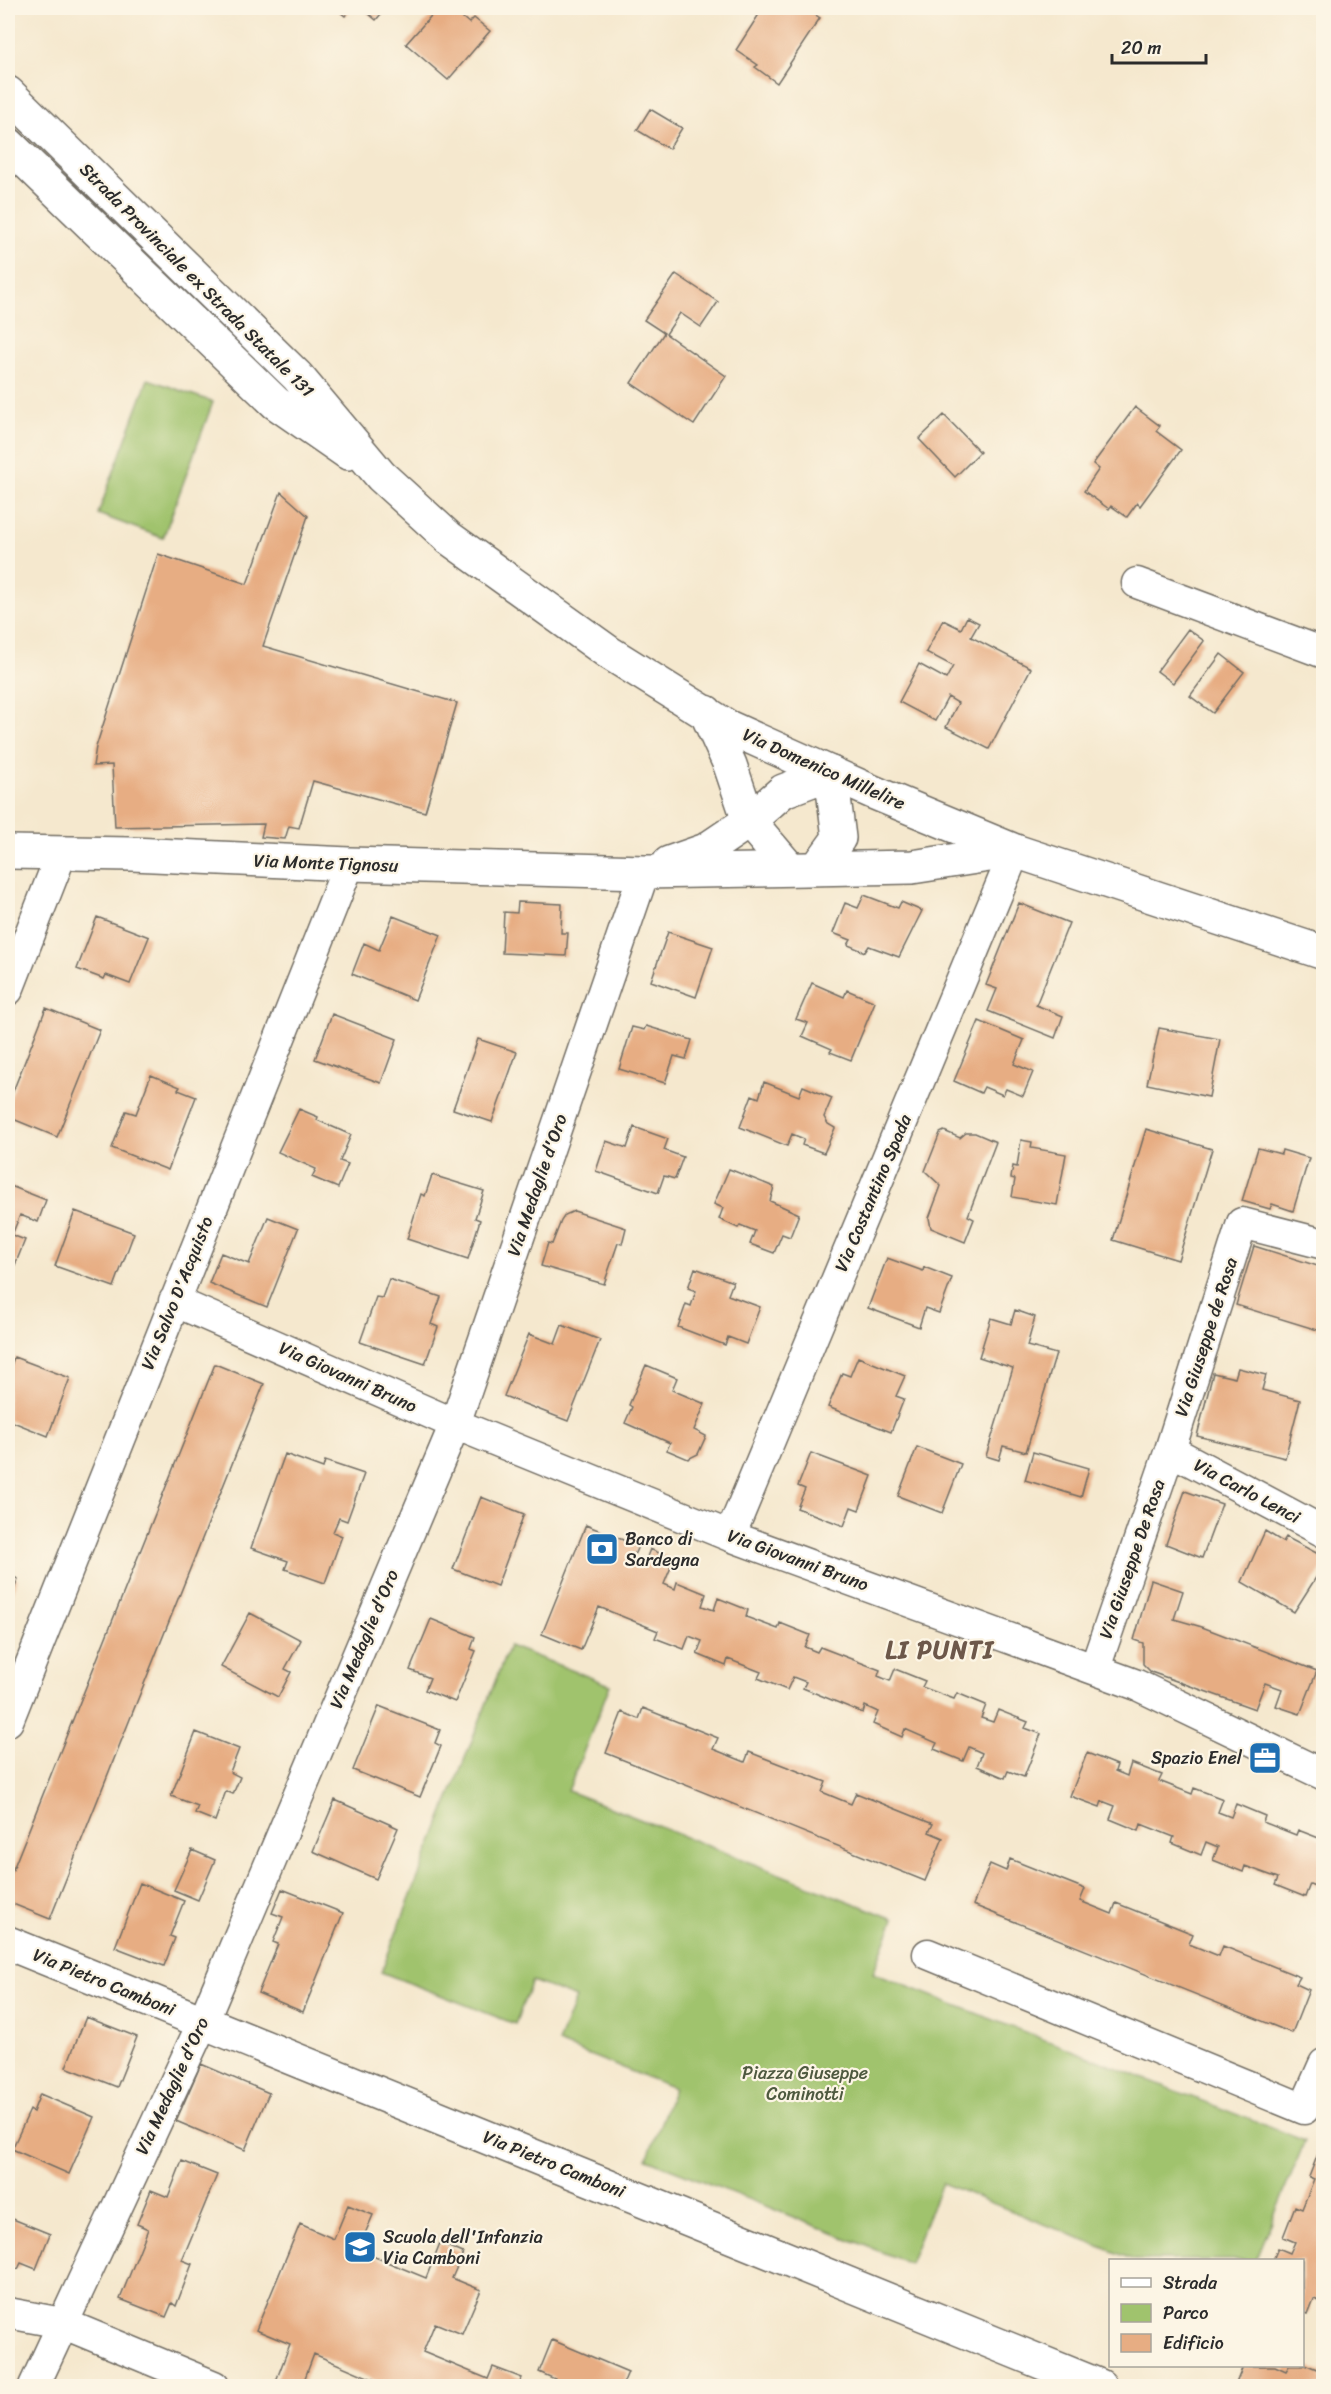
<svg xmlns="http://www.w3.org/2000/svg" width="1331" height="2394" font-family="Sriracha,sans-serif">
<rect width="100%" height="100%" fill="#fcf5e5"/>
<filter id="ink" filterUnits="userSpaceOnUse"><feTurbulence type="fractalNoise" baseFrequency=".0167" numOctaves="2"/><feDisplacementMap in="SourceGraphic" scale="12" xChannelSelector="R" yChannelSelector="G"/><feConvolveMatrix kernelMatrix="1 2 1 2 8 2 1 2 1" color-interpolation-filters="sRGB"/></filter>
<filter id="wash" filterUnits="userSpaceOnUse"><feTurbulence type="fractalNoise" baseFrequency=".008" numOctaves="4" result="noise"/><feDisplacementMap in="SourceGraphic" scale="24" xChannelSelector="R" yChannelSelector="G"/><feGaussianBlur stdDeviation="1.35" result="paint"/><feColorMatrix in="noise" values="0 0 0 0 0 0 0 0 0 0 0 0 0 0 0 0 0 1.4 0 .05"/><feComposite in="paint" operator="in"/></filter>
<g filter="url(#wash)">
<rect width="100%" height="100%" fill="#f5e8ce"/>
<path fill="#a0c36d" stroke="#66774c" stroke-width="1.5" d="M148,379L213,402L163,538L98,514Z
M509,1646L610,1685L568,1791L894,1919L873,1973L1305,2141L1256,2260H1134L942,2183L909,2263L647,2159L674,2088L558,2043L576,1998L532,1981L515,2024L381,1972Z"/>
<g id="blocks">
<path fill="#e7ad83" d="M335,8H352L345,16Z
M362,8H386L376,20Z
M438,8H451L469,23L474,18L490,31L448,80L406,44Z
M763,8H805L820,18L777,83L755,67L758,65L736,50Z
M650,109L682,128L669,149L637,130Z
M676,274L718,302L701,327L680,313L666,334L726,376L694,425L631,383L664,333L644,320Z
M1135,407L1160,426L1156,431L1181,450L1140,506L1137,503L1127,517L1111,506L1109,509L1084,491L1099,469L1093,464Z
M944,415L980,452L955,477L919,439Z
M281,492L308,516L263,646L457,703L425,812L313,781L299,828L289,826L285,839L261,837L264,824L115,827L112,765L93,766L96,747L158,554L247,584Z
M967,617L979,623L971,637L1031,668L989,749L946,727L958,703L948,697L935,721L899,702L919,664L946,679L953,666L926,652L943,620L961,629Z
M1188,629L1204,641L1173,683L1157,671Z
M1221,654L1244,672L1213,713L1190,696Z
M864,895L898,908L901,902L922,911L899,957L869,946L865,952L848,945L851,940L833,933L845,903L858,908Z
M518,902L562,904L561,933H568L566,956L502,953L504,912L517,913Z
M1019,903L1069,923L1036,1005L1063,1016L1055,1038L988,1011L997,989L986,985Z
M393,916L441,935L415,1000L352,974L364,943L379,950Z
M97,917L149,937L130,984L106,975L104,979L77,969Z
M668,932L713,947L696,997L651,981Z
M812,983L844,997L847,990L875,1002L851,1060L830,1052L832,1049L802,1036L808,1023L796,1019Z
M46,1008L100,1030L57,1137L8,1117V1104Z
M332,1014L397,1039L381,1083L315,1059Z
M979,1021L1024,1040L1014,1064L1033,1072L1023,1096L1006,1089L1003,1095L984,1087L981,1093L954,1081Z
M646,1026L692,1040L686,1059L674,1056L665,1083L619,1069L632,1027L644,1030Z
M1159,1028L1220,1039L1209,1097L1147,1084Z
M478,1039L517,1052L492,1122L453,1109Z
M151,1075L180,1087L178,1090L196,1097L168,1170L112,1148L126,1111L136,1114Z
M764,1082L799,1096L803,1086L832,1098L824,1117L828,1124L835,1128L824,1153L802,1145L804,1139L792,1134L787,1146L740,1127L752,1095L759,1098Z
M299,1109L318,1117L317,1120L351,1135L340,1161L348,1164L338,1188L312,1177L316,1169L278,1152Z
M634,1127L668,1139L664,1150L683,1157L675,1179L664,1176L658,1193L596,1171L606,1141L627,1148Z
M1146,1129L1212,1149L1178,1260L1113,1240Z
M944,1131L960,1138L966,1133H975L996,1142L968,1216L974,1219L965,1242L931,1228L929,1218L941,1186L925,1171L940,1133Z
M1021,1140L1032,1142L1031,1148L1066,1154L1057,1205L1012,1197L1015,1179L1011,1178L1013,1166L1017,1167Z
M1258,1148L1281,1154L1282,1150L1309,1158L1293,1211L1272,1204L1270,1209L1242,1201Z
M729,1169L774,1187L770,1201L799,1214L790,1237L782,1234L774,1253L750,1244L755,1231L740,1225L738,1228L719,1219L723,1208L714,1204Z
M432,1175L484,1191L475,1218L480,1220L468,1259L407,1239L421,1194L425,1196Z
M8,1185L46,1200L38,1222L20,1215L12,1235L25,1240L15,1265L8,1262Z
M75,1211L134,1233L114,1287L55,1266Z
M574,1211L626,1228L622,1244L618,1243L604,1284L541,1266L548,1243L552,1244L561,1221L565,1215Z
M268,1217L298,1229L267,1307L209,1283L221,1253L249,1264Z
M1254,1246L1324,1268V1332L1236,1305Z
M887,1258L923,1271L924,1267L952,1278L939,1313L925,1308L919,1327L868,1308Z
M695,1268L733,1282L728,1295L760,1307L746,1344L728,1337L725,1345L678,1327L686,1304L691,1306L696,1291L688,1288Z
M389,1279L441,1297L431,1324L438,1327L425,1364L360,1342L376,1297L382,1298Z
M1015,1310L1035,1317L1027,1346L1056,1354L1026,1452L1003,1446L999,1460L986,1456L1013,1368L979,1357L991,1318L1011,1324Z
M562,1325L600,1340L568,1421L504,1396L529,1334L555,1344Z
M14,1357L70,1378L48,1436L8,1420V1375Z
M858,1357L905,1376L896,1396L904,1399L891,1432L828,1407L842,1373L850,1376Z
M215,1364L264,1384L50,1919L8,1902V1882Z
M646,1365L677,1378L672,1390L705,1404L694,1430L706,1436L698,1454L688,1459L667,1450L670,1443L625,1423L632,1407L629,1405Z
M1238,1368L1266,1375L1262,1390L1300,1400L1285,1458L1197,1436L1213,1373L1235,1378Z
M917,1447L961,1464L942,1513L898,1496Z
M1033,1452L1089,1468L1081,1497L1025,1480Z
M811,1453L872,1476L859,1510L851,1507L844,1526L797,1508L805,1489L798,1486Z
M285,1454L323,1468L325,1461L364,1474L347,1521L339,1518L333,1532L342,1536L325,1583L285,1569L288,1561L251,1548Z
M1185,1491L1222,1504L1202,1558L1166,1544Z
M481,1497L524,1514L497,1586L453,1569Z
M586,1525L638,1546L632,1560L644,1565L650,1549L668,1557L665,1564L671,1567L664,1584L675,1589L677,1582L706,1594L702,1606L714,1610L718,1598L748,1610L746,1617L778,1629L780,1623L810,1635L805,1647L817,1652L820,1647L880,1670L878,1676L890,1681L895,1669L925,1681L922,1687L954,1699L957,1693L986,1705L981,1718L993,1722L998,1710L1028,1722L1025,1728L1041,1734L1024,1777L1008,1771L1005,1778L977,1766L982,1753L969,1747L963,1761L934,1749L937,1743L905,1729L902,1737L873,1724L878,1712L865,1706L863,1713L803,1688L806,1682L793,1677L787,1690L758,1678L761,1672L728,1659L726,1666L697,1654L702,1641L689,1636L684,1649L655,1638L658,1631L599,1607L581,1650L542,1634Z
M1265,1531L1283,1542L1286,1537L1324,1557V1565L1294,1612L1242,1582Z
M8,1575L18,1579L8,1606Z
M1151,1580L1183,1591L1174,1619L1202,1627L1317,1671L1300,1714L1276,1706L1282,1689L1265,1683L1255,1709L1151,1672L1143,1664V1643L1134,1640Z
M250,1613L301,1640L285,1669L291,1672L278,1697L221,1667Z
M431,1619L475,1637L471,1649L476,1651L455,1702L425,1690L430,1678L410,1670Z
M379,1706L440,1730L435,1743L441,1746L420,1797L353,1770Z
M643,1708L718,1738L713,1749L745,1762L749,1752L826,1782L822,1792L851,1804L856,1793L933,1824L929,1832L943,1838L925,1881L606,1753L622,1712L639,1719Z
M196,1732L239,1749L230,1772L240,1777L233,1794L226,1791L215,1821L195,1813L198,1806L171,1796Z
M1087,1753L1117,1765L1115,1771L1127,1776L1131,1763L1162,1775L1159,1781L1192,1794L1194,1788L1223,1799L1218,1812L1231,1817L1236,1804L1265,1816L1263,1822L1296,1835L1298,1830L1324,1840L1322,1853L1324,1854V1897L1320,1895L1322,1889L1310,1884L1305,1897L1275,1885L1278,1878L1245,1866L1243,1872L1213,1860L1218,1847L1206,1842L1201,1855L1172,1843L1174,1837L1141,1824L1139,1831L1110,1819L1115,1806L1102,1801L1100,1807L1070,1796Z
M335,1800L398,1828L376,1879L313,1851Z
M192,1850L215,1860L198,1900L174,1890Z
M1010,1859L1085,1889L1080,1901L1112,1914L1116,1903L1193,1934L1189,1944L1219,1956L1223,1946L1300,1977L1296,1984L1309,1990L1292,2033L973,1905L990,1864L1006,1871Z
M140,1883L184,1901L170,1936L175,1938L164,1966L115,1947Z
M282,1889L343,1913L303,2012L258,1993L278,1944L273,1942L283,1917L272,1913Z
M86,2017L137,2037L117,2087L66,2067Z
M201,2064L269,2093L245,2150L176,2121Z
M40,2094L94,2117L69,2174L12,2149L30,2110L33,2112Z
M1321,2146H1324V2260L1321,2266L1324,2267V2298L1322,2302L1314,2299L1308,2314L1302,2312V2260H1273L1278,2248L1290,2253L1295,2242L1283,2237L1295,2206L1302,2209L1314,2179L1309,2177Z
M182,2161L217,2175L182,2260L192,2264L176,2306L172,2303L166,2317L120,2299L148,2229L137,2224L151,2190L168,2197Z
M348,2205L373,2215L358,2250L426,2278L440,2243L463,2253L452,2278L481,2290L462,2334L435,2323L423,2352L488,2379L493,2367L522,2378L518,2386H380L382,2383L314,2354L302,2386H288L276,2381L290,2344L256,2330L300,2224L334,2239Z
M8,2217L50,2234L36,2269L21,2263L18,2269L8,2265Z
M552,2340L628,2372L623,2384L629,2386H551L555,2379L539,2372Z
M1302,2363L1324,2372L1321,2379L1324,2380V2386H1235L1243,2366H1275L1286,2371L1289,2366H1302Z"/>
</g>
</g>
<g filter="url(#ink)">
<use href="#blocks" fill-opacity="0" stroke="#726d64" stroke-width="1.5"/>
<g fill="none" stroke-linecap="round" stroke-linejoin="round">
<g stroke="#726d64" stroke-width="33">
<path id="minor" d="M1137,583L1324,653
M8,990L62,852
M174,1301L455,1424L730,1536L1137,1685L1324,1775
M1170,1450L1324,1532
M730,1536L1015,851
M1095,1668L1170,1450L1242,1223L1324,1244
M8,1721L349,864
M928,1954L1304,2109L1324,2064
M8,2313L62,2323L214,2386
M34,2386L203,2022L455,1424L644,872"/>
</g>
<g stroke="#726d64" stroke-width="36">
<path id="tertiary" d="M8,852L132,854L349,864L644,872L912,867L1015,851
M669,863L706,850L749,821L783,791L831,773L839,838L818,867
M8,1943L1100,2386"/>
</g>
<g stroke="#726d64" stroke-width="36">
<path id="secondary" d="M8,93L297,376L381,476L449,538L608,652L728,727L875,793L1015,851L1324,953
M8,144L276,403L348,453
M706,712L730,765L749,821L789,868"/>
</g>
<use href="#minor" stroke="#fff" stroke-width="30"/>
<use href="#tertiary" stroke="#fff" stroke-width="33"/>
<use href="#secondary" stroke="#fff" stroke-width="33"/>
</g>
</g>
<defs>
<g id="bank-square" transform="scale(1.725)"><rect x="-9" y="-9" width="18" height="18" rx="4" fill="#1f6fb2" stroke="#fcf5e5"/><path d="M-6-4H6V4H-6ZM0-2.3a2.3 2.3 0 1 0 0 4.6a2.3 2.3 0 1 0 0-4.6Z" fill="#fff"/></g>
<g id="office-square" transform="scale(1.725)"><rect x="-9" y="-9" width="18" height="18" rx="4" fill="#1f6fb2" stroke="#fcf5e5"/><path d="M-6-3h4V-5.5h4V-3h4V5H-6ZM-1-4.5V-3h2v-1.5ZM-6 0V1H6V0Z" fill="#fff"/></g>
<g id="school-square" transform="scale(1.725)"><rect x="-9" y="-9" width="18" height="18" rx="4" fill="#1f6fb2" stroke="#fcf5e5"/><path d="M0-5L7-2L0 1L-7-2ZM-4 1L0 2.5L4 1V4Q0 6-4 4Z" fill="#fff"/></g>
</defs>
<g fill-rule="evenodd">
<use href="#bank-square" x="602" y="1549"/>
<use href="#office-square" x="1265" y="1758"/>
<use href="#school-square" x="360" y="2247"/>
</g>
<g text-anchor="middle" stroke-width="4.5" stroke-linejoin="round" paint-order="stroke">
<g font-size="18" fill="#2b2b2b" stroke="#fcf5e5">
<text transform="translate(197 280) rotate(45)" y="6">Strada Provinciale ex Strada Statale 131</text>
<text transform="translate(824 769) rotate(24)" y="6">Via Domenico Millelire</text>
<text transform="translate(326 863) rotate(2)" y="6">Via Monte Tignosu</text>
<text transform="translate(537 1185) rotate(-71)" y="6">Via Medaglie d'Oro</text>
<text transform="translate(873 1193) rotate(-67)" y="6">Via Costantino Spada</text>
<text transform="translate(177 1293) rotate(-68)" y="6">Via Salvo D'Acquisto</text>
<text transform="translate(1206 1337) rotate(-72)" y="6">Via Giuseppe de Rosa</text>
<text transform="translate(348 1377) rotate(24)" y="6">Via Giovanni Bruno</text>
<text transform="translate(1247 1491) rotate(28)" y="6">Via Carlo Lenci</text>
<text transform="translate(1132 1559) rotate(-71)" y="6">Via Giuseppe De Rosa</text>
<text transform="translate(798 1560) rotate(20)" y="6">Via Giovanni Bruno</text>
<text transform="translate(364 1639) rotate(-67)" y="6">Via Medaglie d'Oro</text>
<text transform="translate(104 1982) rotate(22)" y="6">Via Pietro Camboni</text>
<text transform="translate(172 2086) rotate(-65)" y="6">Via Medaglie d'Oro</text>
<text transform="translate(554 2164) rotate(22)" y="6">Via Pietro Camboni</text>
</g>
<g font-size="18" fill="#2b2b2b" stroke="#fcf5e5" text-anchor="start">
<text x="625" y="1545">Banco di<tspan x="625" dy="21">Sardegna</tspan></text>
<text x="1242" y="1764" text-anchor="end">Spazio Enel</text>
<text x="383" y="2243">Scuola dell'Infanzia<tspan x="383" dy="21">Via Camboni</tspan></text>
</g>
<g font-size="18" fill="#4e593f" stroke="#fcf5e5">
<text x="805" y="2079">Piazza Giuseppe<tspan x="805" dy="21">Cominotti</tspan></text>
</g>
<g font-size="24" font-weight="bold" letter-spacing="1.5" fill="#6d584a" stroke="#fcf5e5">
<text x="940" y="1658">LI PUNTI</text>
</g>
</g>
<rect width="1331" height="2394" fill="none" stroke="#fcf5e5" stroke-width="30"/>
<rect x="1109" y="2259" width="195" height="108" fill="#fcf5e5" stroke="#a8a49b" stroke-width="1.5"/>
<rect x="1121" y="2278" width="30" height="9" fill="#ffffff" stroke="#a8a49b" stroke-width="1.5"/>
<text x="1163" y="2289" font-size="18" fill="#2b2b2b">Strada</text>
<rect x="1121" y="2304" width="30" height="18" fill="#a0c36d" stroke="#a8a49b" stroke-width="1.5"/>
<text x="1163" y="2319" font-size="18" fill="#2b2b2b">Parco</text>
<rect x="1121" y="2334" width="30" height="18" fill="#e7ad83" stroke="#a8a49b" stroke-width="1.5"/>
<text x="1163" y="2349" font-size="18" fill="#2b2b2b">Edificio</text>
<path d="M1112 54v9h94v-9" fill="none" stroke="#2b2b2b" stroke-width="3"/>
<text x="1121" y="54" font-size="18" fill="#2b2b2b" stroke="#fcf5e5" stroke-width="4.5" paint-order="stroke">20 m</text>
</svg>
